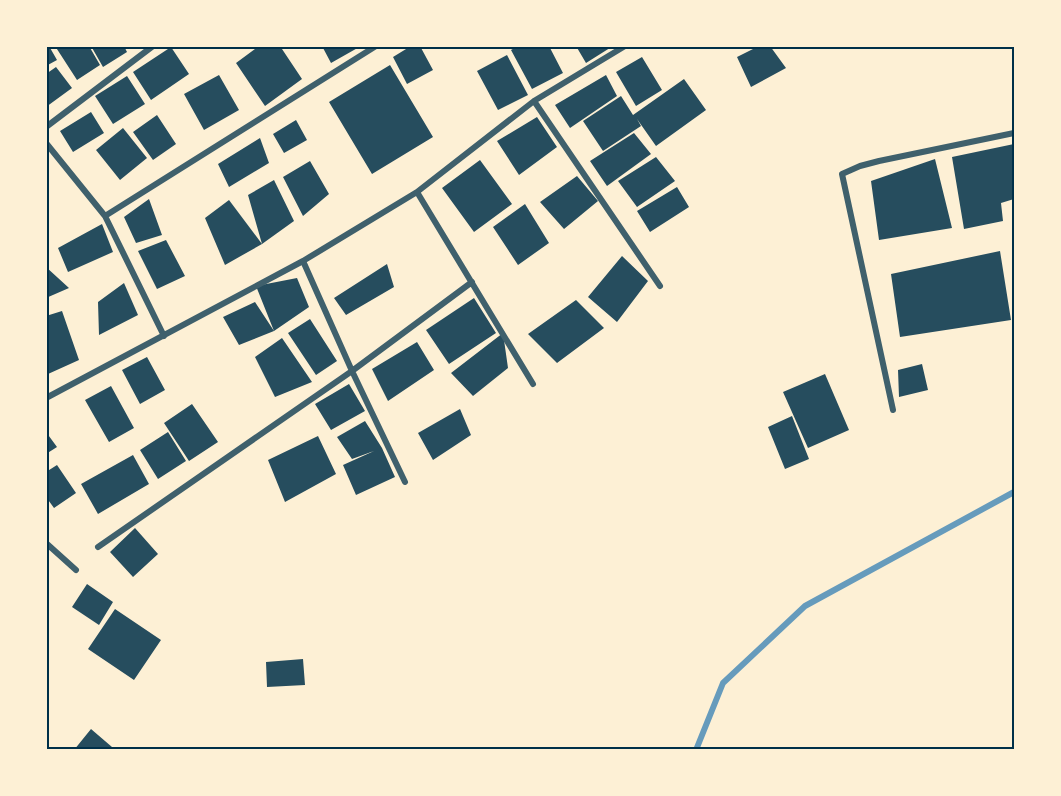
<svg xmlns="http://www.w3.org/2000/svg" width="1061" height="796" font-family="'Golos Text',sans-serif">
<rect width="100%" height="100%" fill="#fdf0d5"/>
<g fill="none" stroke-linecap="round" stroke-linejoin="round">
<path stroke="#669bbc" stroke-width="6" d="M696,750L723,683L805,606L1014,492"/>
</g>
<path fill="#264d5e" d="M46,46H49L57,60L46,66Z
M55,46H89L100,65L77,80Z
M91,46H124L127,52L103,67Z
M259,46H280L302,79L265,106L236,63Z
M322,46H361L331,63Z
M411,46H420L433,70L407,84L393,57Z
M518,46H549L563,73L532,89L511,50Z
M576,46H613L586,63Z
M759,46H770L786,68L751,87L737,57Z
M171,47L189,74L151,100L133,72Z
M507,55L528,95L498,110L477,71Z
M642,57L662,90L636,106L616,72Z
M390,65L433,137L372,174L329,102Z
M56,67L72,88L46,107V74Z
M219,75L239,110L204,130L184,94Z
M606,75L617,96L570,128L555,105Z
M127,76L145,104L113,124L95,96Z
M684,79L706,110L656,146L637,119L641,126L603,151L583,121L621,96L633,115Z
M91,112L104,133L73,152L60,131Z
M157,115L176,144L153,160L133,132Z
M537,117L557,147L519,175L497,141Z
M296,120L307,140L284,153L273,134Z
M123,128L147,158L120,180L96,150Z
M634,133L651,154L607,186L590,161Z
M260,138L269,163L229,187L218,164Z
M1014,144V199L1001,203L1003,221L964,229L952,157Z
M656,157L675,181L637,207L618,181Z
M935,159L952,228L879,240L871,181Z
M480,160L512,204L474,232L442,188Z
M310,161L329,194L303,216L283,177Z
M577,176L598,201L564,229L540,202Z
M274,180L294,221L262,244L225,265L205,218L229,200L262,244L248,195Z
M677,187L689,207L650,232L637,211Z
M149,199L162,235L136,243L124,217Z
M525,204L549,243L518,265L493,227Z
M102,224L113,252L68,272L58,248Z
M166,240L185,276L157,289L138,251Z
M1000,251L1011,320L900,337L891,274Z
M622,256L648,281L617,322L588,297Z
M387,264L394,287L346,315L334,298Z
M46,267L69,288L46,298Z
M297,278L309,307L274,331L256,286Z
M124,283L138,315L99,335L98,302Z
M474,298L496,333L449,364L426,330Z
M576,300L604,328L557,363L528,334Z
M255,302L274,331L239,345L223,317Z
M62,311L79,360L48,374L46,370V316Z
M310,319L337,361L316,375L288,333Z
M503,333L508,368L473,396L451,373Z
M282,338L312,382L275,397L255,357Z
M417,342L434,370L388,401L372,369Z
M147,357L165,390L140,404L122,370Z
M922,364L928,390L899,397L898,370Z
M825,374L849,430L808,448L783,392Z
M349,384L365,411L331,430L315,404Z
M111,386L134,428L109,442L85,400Z
M192,404L218,442L189,461L164,423Z
M460,409L471,435L433,460L418,433Z
M792,416L809,459L785,469L768,427Z
M365,421L382,448L395,477L356,495L343,465L374,451L352,459L337,437Z
M46,432L57,447L46,454Z
M168,432L186,461L158,479L140,450Z
M318,436L336,474L285,502L268,460Z
M133,455L149,484L98,514L81,484Z
M57,465L76,493L54,508L46,497V472Z
M135,528L158,554L133,577L110,552Z
M87,584L113,602L99,625L72,607Z
M115,609L161,640L134,680L88,649Z
M303,659L305,685L267,687L266,662Z
M91,729L112,747L111,750H74Z"/>
<g fill="none" stroke-linecap="round" stroke-linejoin="round">
<path stroke="#3f606c" stroke-width="6" d="M534,101L660,286
M46,127L153,46
M46,143L105,216L376,46
M417,192L533,384
M105,216L164,336
M303,261L352,371L405,482
M46,398L303,261L417,192L534,101L625,46
M893,410L842,174L860,166L879,161L1014,133
M46,543L76,570
M98,547L352,371L472,282"/>
</g>
<rect width="1061" height="796" fill="none" stroke="#fdf0d5" stroke-width="96"/>
<rect x="48" y="48" width="965" height="700" fill="none" stroke="#003049" stroke-width="2"/>
</svg>
